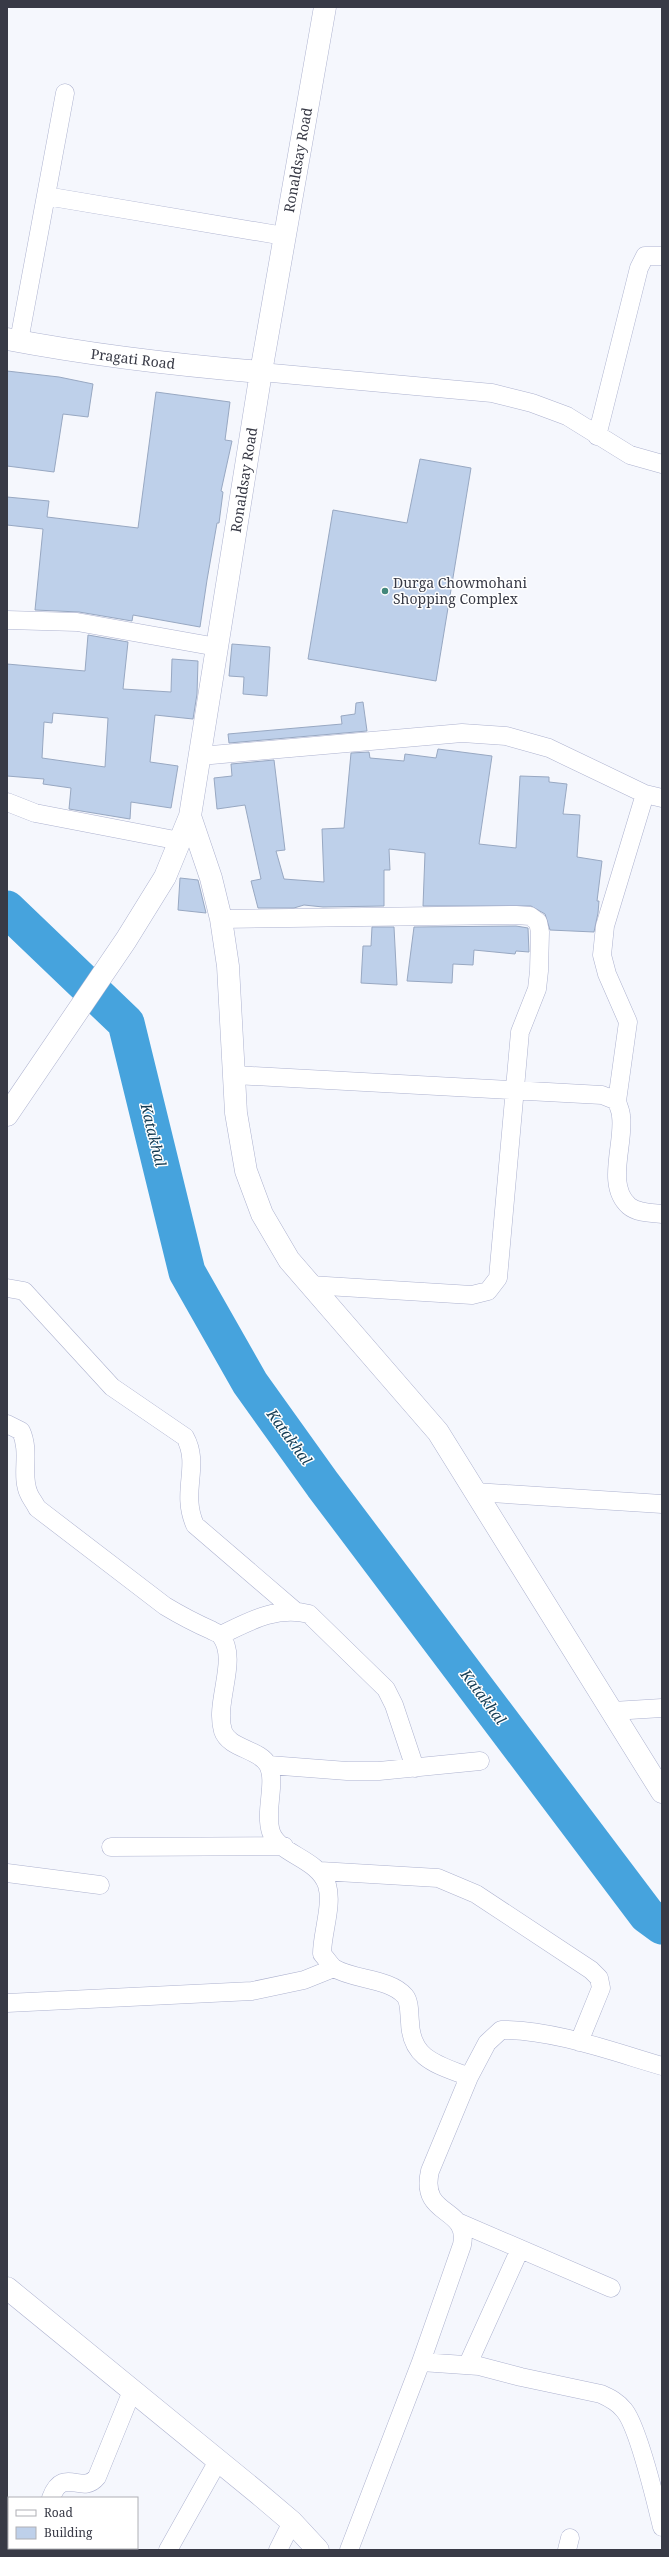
<svg xmlns="http://www.w3.org/2000/svg" width="669" height="2557" font-family="'Noto Serif',serif">
<rect width="100%" height="100%" fill="#f5f7fd"/>
<g fill="none" stroke-linecap="round" stroke-linejoin="round">
<path stroke="#46a3dd" stroke-width="37" d="M7,909L126,1023L187,1272L250,1383L323,1485L647,1915L662,1926"/>
</g>
<path fill="#bed0ea" stroke="#98a8c2" fill-rule="evenodd" d="M7,371L59,377L93,384L88,417L63,414L54,472L7,466Z
M156,392L230,402L225,440L232,441L221,491L223,492L219,523H217L207,580L200,627L133,615L132,621L79,612L35,610L43,529L7,525V497L49,501L47,517L138,528Z
M420,459L471,468L436,681L308,659L333,510L407,523Z
M88,635L128,642L123,689L171,692L172,659L198,661L197,694L193,719L155,715L150,762L178,766L171,808L131,802L130,819L69,809L71,788L43,784L44,779L7,776V664L85,671ZM53,713L108,718L105,767L42,758L44,722L52,723Z
M232,644L270,647L267,696L243,694L244,677L229,676Z
M363,702L367,731L229,743L228,734L342,724L341,716L355,714L356,703Z
M438,749L492,756L479,844L516,848L520,776L549,777V782L567,784L563,814L580,815L577,857L602,861L597,901H599L598,913L594,932L550,930L545,914L531,906H423L425,853L389,849L390,870H384V906L323,907L304,905L294,908H258L251,881L261,879L245,805L217,809L214,778L232,776L231,764L274,760L285,850L276,851L284,879L324,882L322,829L344,828L351,753L369,752L370,758L404,761L405,754L436,758Z
M180,878L198,880L206,913L178,910Z
M516,926L528,928L529,952L516,951L515,954L474,950L473,965L453,964L452,983L407,981L414,927Z
M372,927H394L397,985L361,983L363,946H371Z"/>
<g fill="none" stroke-linecap="round" stroke-linejoin="round">
<g stroke="#adb2cf" stroke-width="19">
<path id="minor" d="M46,196L284,236
M19,341L65,93
M261,372L492,393L532,403L567,416L630,455L662,464
M597,436L639,268L645,256H662
M7,620L77,622L217,647
M200,756L462,733L506,736L549,748L645,794L662,798
M7,802L35,813L180,841
M221,919L516,915L530,916L538,922L540,932L539,971L537,989L520,1032L498,1278L488,1291L472,1295L310,1285
M235,1075L602,1095L617,1101C618,1106 621,1111 621,1116C625,1143 605,1185 629,1206C637,1213 652,1213 662,1214
M617,1101L628,1022L607,974L602,955L605,926L645,794
M7,1288L24,1291L112,1387L185,1437C201,1466 180,1491 195,1525L294,1610
M7,1424L21,1431C31,1453 20,1475 29,1494C31,1499 35,1503 37,1508L165,1606C180,1615 195,1623 211,1630C214,1632 219,1633 221,1636C239,1660 214,1702 223,1731C229,1749 260,1749 268,1765C277,1782 264,1811 271,1832C279,1855 318,1858 327,1885C333,1905 322,1933 322,1954C326,1958 330,1965 334,1968C353,1980 390,1978 405,1996C410,2002 409,2014 410,2022C411,2060 439,2065 469,2077
M475,1492L662,1504
M221,1635C250,1621 276,1606 309,1614L386,1689L394,1705L415,1768
M613,1711L662,1708
M269,1765L347,1771H379L480,1761
M111,1847L284,1846
M320,1871L438,1878L476,1894L591,1970L599,1978L601,1988L579,2042
M7,1873L100,1885
M7,2003L252,1991L304,1980L334,1968
M460,2223L611,2288
M421,2362L479,2366L521,2377L601,2394C610,2398 618,2402 624,2410C638,2426 656,2502 662,2527
M468,2364L520,2249
M51,2498C63,2465 82,2496 97,2477L132,2391
M32,2550L33,2548
M168,2550L218,2461
M278,2550L292,2522
M349,2550L421,2362L462,2245C470,2206 419,2218 430,2171L469,2077L487,2043L501,2030C551,2029 614,2052 662,2066
M567,2550L570,2538"/>
</g>
<g stroke="#adb2cf" stroke-width="23">
<path id="tertiary" d="M7,339C91,355 175,365 261,372
M190,816L211,878L221,919L228,966L236,1113L246,1171L262,1214L289,1260L438,1432L662,1792
M7,1115L126,940L165,877L190,816L261,372L325,7
M7,2288L259,2494L292,2522L318,2550"/>
</g>
<use href="#minor" stroke="#fff" stroke-width="18"/>
<use href="#tertiary" stroke="#fff" stroke-width="22"/>
</g>
<circle fill="#43877b" stroke="#fff" stroke-width="1.5" cx="385" cy="591" r="4"/>
<g text-anchor="middle" stroke-width="3" stroke-linejoin="round" paint-order="stroke">
<g font-size="14" fill="#383a46" stroke="#fff">
<text transform="translate(298 160) rotate(-80)" y="5">Ronaldsay Road</text>
<text transform="translate(133 359) rotate(7)" y="5">Pragati Road</text>
<text transform="translate(244 480) rotate(-81)" y="5">Ronaldsay Road</text>
</g>
<g font-size="14" fill="#383a46" stroke="#fff" text-anchor="start">
<text x="393" y="588">Durga Chowmohani<tspan x="393" dy="16">Shopping Complex</tspan></text>
</g>
<g font-size="15" font-style="italic" fill="#133b53" stroke="#fff">
<text transform="translate(153 1135) rotate(76)" y="5">Katakhal</text>
<text transform="translate(289 1437) rotate(54)" y="5">Katakhal</text>
<text transform="translate(483 1697) rotate(53)" y="5">Katakhal</text>
</g>
</g>
<rect width="669" height="2557" fill="none" stroke="#383a46" stroke-width="16"/>
<rect x="8" y="2497" width="130" height="52" fill="#ffffff" stroke="#afb0b5"/>
<rect x="16" y="2510" width="20" height="6" fill="#ffffff" stroke="#afb0b5"/>
<text x="44" y="2517" font-size="12" fill="#383a46">Road</text>
<rect x="16" y="2527" width="20" height="12" fill="#bed0ea" stroke="#afb0b5"/>
<text x="44" y="2537" font-size="12" fill="#383a46">Building</text>
</svg>
